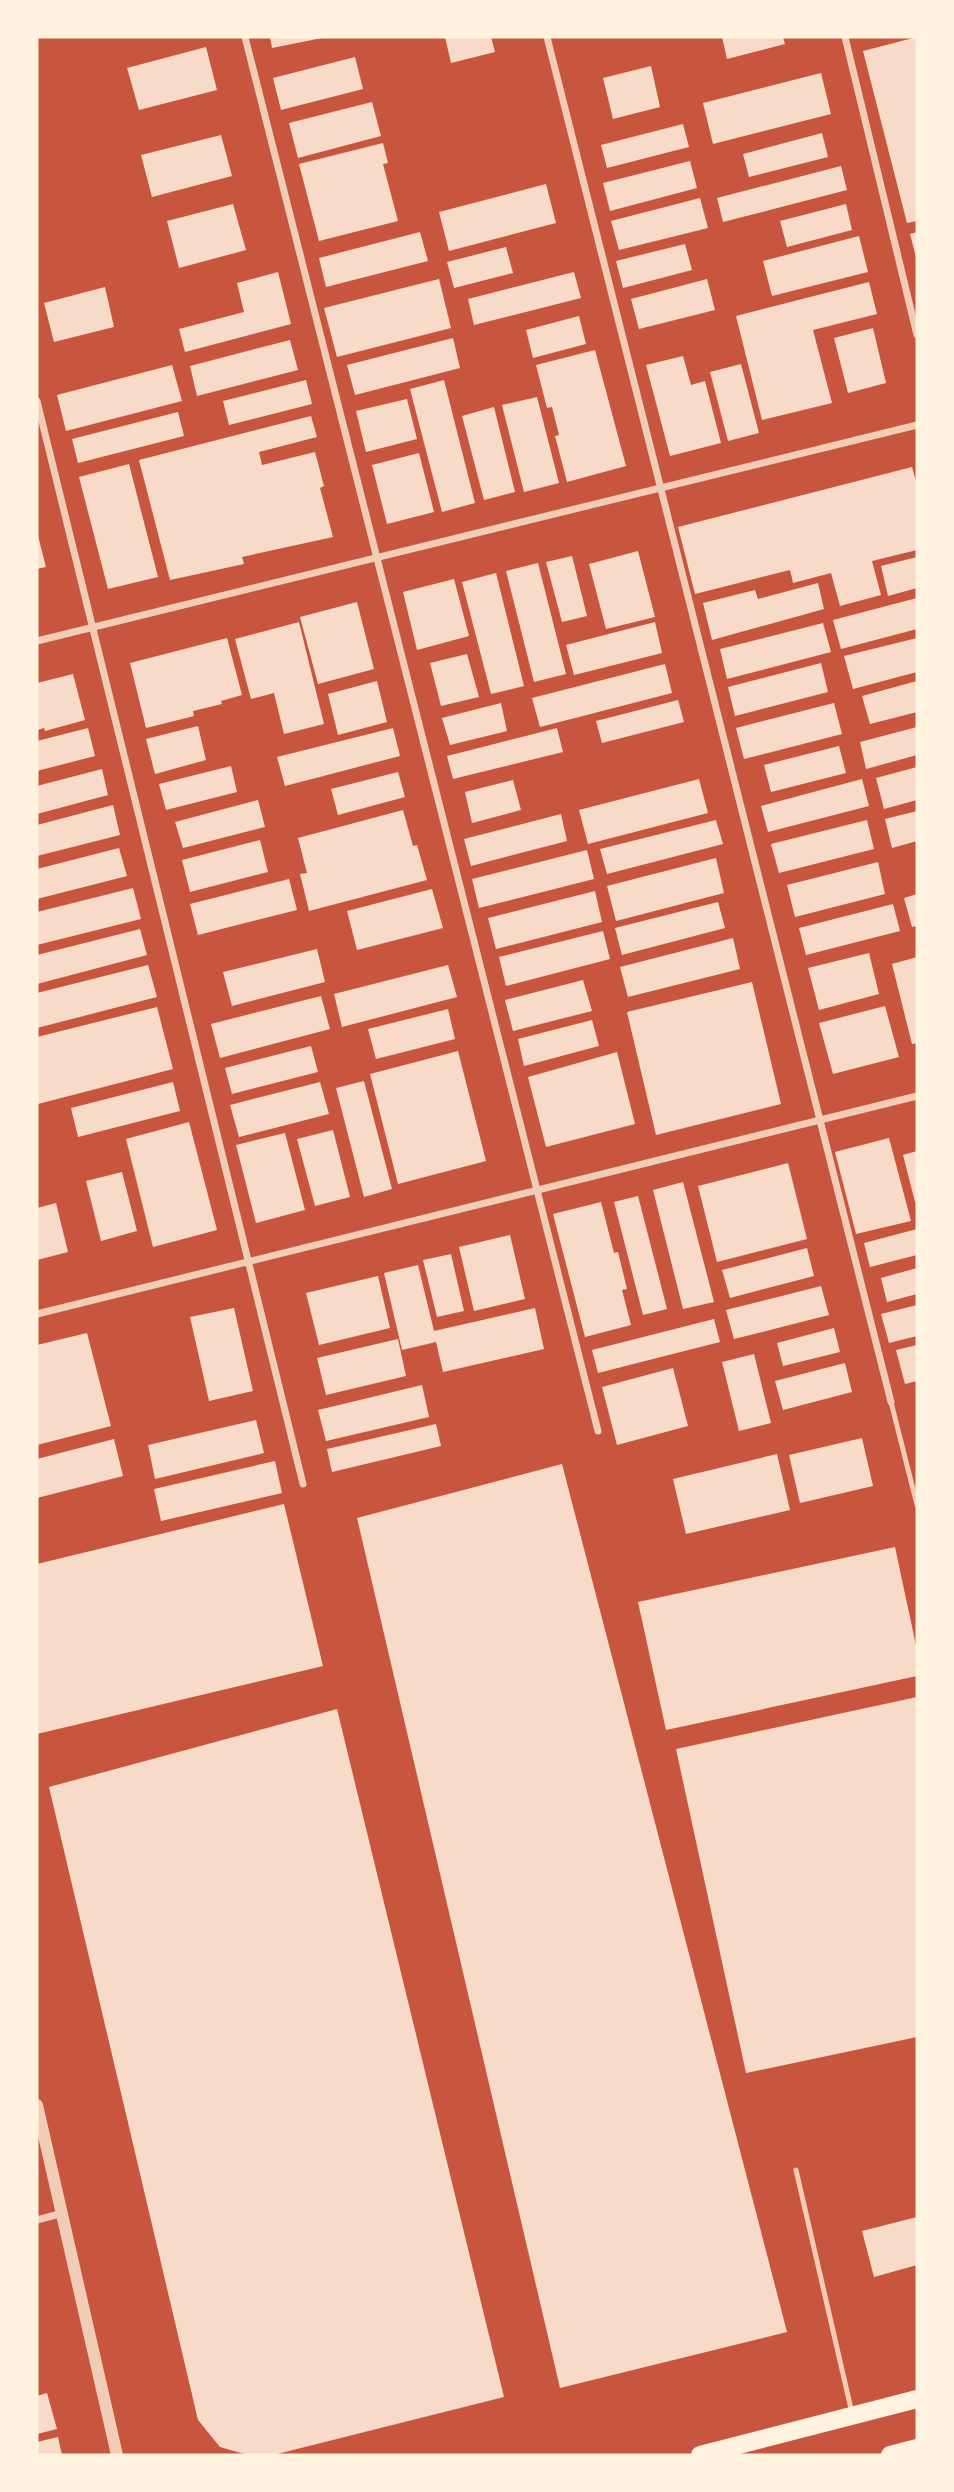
<svg xmlns="http://www.w3.org/2000/svg" width="954" height="2492" font-family="'Archivo Narrow',sans-serif">
<rect width="100%" height="100%" fill="#c8553d"/>
<path fill="#f7dbc8" d="M270,37H322V38L272,48Z
M445,37H491L495,52L451,63Z
M722,37H783L785,44L727,59Z
M917,37V221L907,223L863,51Z
M206,47L217,90L139,110L127,68Z
M355,57L363,89L281,110L273,78Z
M651,66L660,107L613,119L603,78Z
M821,73L831,114L713,144L703,103Z
M372,102L381,136L298,158L289,123Z
M683,124L689,147L607,168L601,145Z
M822,133L828,157L749,177L743,154Z
M221,135L232,176L152,197L141,155Z
M383,143L388,163L383,164L398,221L319,241L299,164Z
M690,161L697,188L610,211L603,183Z
M841,166L847,190L723,222L717,198Z
M546,184L556,223L449,251L439,212Z
M700,198L708,228L619,250L611,221Z
M233,204L246,250L179,268L167,221Z
M846,204L852,230L787,247L780,221Z
M420,232L428,261L326,287L319,258Z
M917,232V257H916L910,234Z
M859,236L868,272L772,296L763,261Z
M685,244L692,270L623,288L616,261Z
M506,247L513,273L454,288L447,262Z
M278,272L291,324L185,352L179,329L244,312L237,283Z
M574,272L581,298L474,325L468,299Z
M439,279L451,328L337,357L324,308Z
M707,279L715,310L639,329L631,299Z
M869,282L877,314L813,330L832,403L762,420L736,316Z
M105,287L114,327L54,342L44,303Z
M579,316L586,344L533,358L526,330Z
M873,328L886,383L848,393L834,338Z
M453,338L460,368L355,395L347,365Z
M290,340L298,370L197,396L190,366Z
M595,350L626,466L567,482L555,436L559,435L552,407L547,408L536,365Z
M683,356L691,385L705,381L721,443L670,456L646,365Z
M741,364L759,433L728,441L710,372Z
M172,365L182,401L66,431L57,395Z
M306,380L312,404L229,425L223,401Z
M444,380L475,503L442,512L410,389Z
M537,397L559,483L524,492L502,405Z
M407,399L417,439L366,452L356,411Z
M494,407L515,492L484,500L462,416Z
M178,412L184,436L78,463L72,439Z
M311,416L317,437L259,452L262,465L315,452L324,486L320,488L333,537L242,557L244,564L170,580L139,460Z
M419,453L434,512L387,524L372,465Z
M129,464L158,577L108,589L79,477Z
M912,467L917,485V550L872,561L881,595L840,606L831,573L793,583L790,570L695,594L678,527Z
M37,532L46,567L37,569Z
M638,551L655,617L606,629L589,564Z
M572,556L587,616L562,622L546,562Z
M917,557V588L888,596L881,566Z
M538,563L566,674L534,682L506,571Z
M496,573L524,686L491,694L462,582Z
M454,579L469,636L417,650L403,592Z
M818,583L824,609L712,640L703,603L755,590L758,599Z
M917,598V629L841,649L833,620Z
M357,602L374,669L318,684L300,617Z
M299,622L324,724L284,734L274,693L251,699L235,639Z
M655,622L662,653L574,675L566,645Z
M823,623L831,652L727,679L720,649Z
M227,638L242,695L221,701L222,704L193,711L194,716L146,728L130,663Z
M917,638V672L853,689L844,656Z
M467,654L479,697L441,706L430,663Z
M821,663L828,692L735,716L728,687Z
M665,664L672,693L540,727L532,698Z
M73,674L85,720L45,731L44,728L37,730V683Z
M377,681L387,722L338,735L328,694Z
M917,681V712L870,724L862,696Z
M678,700L684,722L602,743L596,721Z
M501,703L507,731L450,745L442,718Z
M834,703L842,734L744,759L736,728Z
M198,726L206,760L155,774L146,739Z
M917,727V755L866,769L860,742Z
M88,728L95,756L37,771V741Z
M393,728L400,756L285,786L277,757Z
M557,728L563,752L453,779L447,756Z
M839,746L846,773L771,792L764,765Z
M231,766L237,792L166,810L159,784Z
M917,767V800L884,809L876,778Z
M102,769L108,795L37,814V786Z
M398,772L405,797L338,815L331,789Z
M699,779L708,813L588,844L579,810Z
M862,779L869,806L768,832L761,806Z
M513,780L521,810L472,823L465,792Z
M258,800L265,827L183,848L175,822Z
M113,805L120,835L37,856V825Z
M403,810L413,846L417,845L427,880L309,911L300,874L307,873L298,838Z
M917,811V841L892,848L885,819Z
M561,814L567,841L471,866L464,839Z
M716,820L723,844L607,874L600,849Z
M867,820L874,849L779,873L771,844Z
M260,840L268,872L190,892L182,860Z
M119,848L127,876L37,899V869Z
M587,850L594,879L479,908L472,879Z
M716,858L724,893L616,921L607,886Z
M878,862L885,894L795,917L787,885Z
M289,879L297,910L198,935L190,904Z
M133,888L141,919L37,945V912Z
M432,889L443,928L357,950L347,911Z
M595,891L602,922L496,949L488,918Z
M917,894V926L912,927L904,898Z
M718,902L725,928L622,955L615,928Z
M893,904L900,931L806,955L799,928Z
M140,929L147,955L37,984V955Z
M603,931L610,959L506,986L499,957Z
M733,938L740,969L628,997L620,967Z
M317,949L325,982L232,1006L223,972Z
M869,953L879,994L819,1010L808,968Z
M917,957V1043L912,1044L892,964Z
M148,965L157,997L37,1028V993Z
M448,965L457,997L342,1027L334,994Z
M583,980L592,1011L513,1031L505,1000Z
M752,982L781,1104L656,1135L627,1012Z
M321,996L330,1029L220,1058L211,1024Z
M885,1006L899,1057L833,1074L819,1023Z
M157,1007L173,1069L38,1104L37,1037Z
M448,1009L455,1039L376,1059L368,1029Z
M592,1020L599,1046L524,1066L518,1039Z
M311,1046L318,1072L232,1094L225,1068Z
M458,1051L486,1161L398,1184L370,1074Z
M617,1052L635,1124L546,1147L528,1077Z
M364,1081L392,1189L364,1197L336,1088Z
M173,1082L180,1111L78,1137L71,1108Z
M320,1082L329,1114L239,1137L230,1105Z
M189,1122L217,1230L153,1247L126,1139Z
M333,1130L350,1197L315,1206L297,1139Z
M285,1133L305,1210L256,1223L236,1145Z
M889,1138L911,1221L856,1234L835,1152Z
M917,1151V1202H915L903,1155Z
M788,1163L807,1239L717,1262L698,1186Z
M122,1172L137,1231L101,1241L86,1181Z
M683,1182L714,1302L683,1309L653,1190Z
M638,1196L667,1309L643,1315L614,1202Z
M601,1202L614,1253L618,1252L627,1289L622,1290L631,1325L585,1337L553,1214Z
M56,1203L68,1252L37,1260V1208Z
M917,1229V1255L870,1267L864,1243Z
M510,1235L525,1299L474,1311L459,1247Z
M807,1248L814,1276L730,1298L722,1270Z
M451,1254L464,1311L437,1317L423,1260Z
M418,1265L434,1331L535,1308L544,1349L443,1372L436,1342L402,1350L384,1273Z
M917,1268V1294L887,1302L881,1278Z
M378,1276L390,1328L319,1345L306,1293Z
M821,1286L829,1315L734,1339L726,1310Z
M917,1305V1336L889,1343L881,1314Z
M234,1308L253,1391L209,1401L190,1317Z
M714,1319L720,1342L598,1373L592,1350Z
M834,1328L840,1352L783,1366L777,1343Z
M87,1333L111,1426L37,1445V1345Z
M398,1339L406,1376L326,1395L317,1358Z
M917,1345V1381L905,1384L896,1350Z
M754,1354L771,1423L739,1431L722,1362Z
M845,1363L852,1392L783,1410L775,1381Z
M673,1368L688,1426L617,1445L602,1387Z
M422,1385L429,1417L326,1441L318,1410Z
M256,1420L264,1453L155,1479L148,1445Z
M436,1424L441,1446L332,1472L327,1449Z
M862,1438L873,1486L800,1503L789,1455Z
M114,1439L123,1476L37,1498V1459Z
M777,1454L790,1510L686,1534L673,1479Z
M275,1461L282,1493L161,1521L154,1489Z
M562,1464L787,2332L560,2388L357,1518Z
M284,1504L323,1666L37,1734V1564Z
M895,1547L917,1650V1676L666,1730L638,1602Z
M917,1697V2037L746,2073L676,1749Z
M337,1709L504,2397L273,2455H248L220,2447L198,2420L49,1787Z
M917,2217V2265L874,2277L862,2231Z
M47,2393L57,2429L37,2434V2396Z
M58,2437L62,2455H37V2442Z"/>
<g fill="none" stroke-linecap="round" stroke-linejoin="round">
<path stroke="#f1ccb7" stroke-width="5" d="M891,1402L917,1505
M796,2170L852,2413"/>
<path stroke="#f1ccb7" stroke-width="7" d="M245,37L598,1431
M547,37L891,1402
M845,37L917,335
M37,401L303,1484
M37,641L917,425
M37,1314L917,1096
M37,2220L63,2213"/>
<path stroke="#f1ccb7" stroke-width="12" d="M37,2105L117,2455"/>
<path stroke="#fff3e0" stroke-width="18" d="M700,2455L917,2399
M890,2455L917,2448"/>
</g>
<rect width="954" height="2492" fill="none" stroke="#fff3e0" stroke-width="77"/>
</svg>
